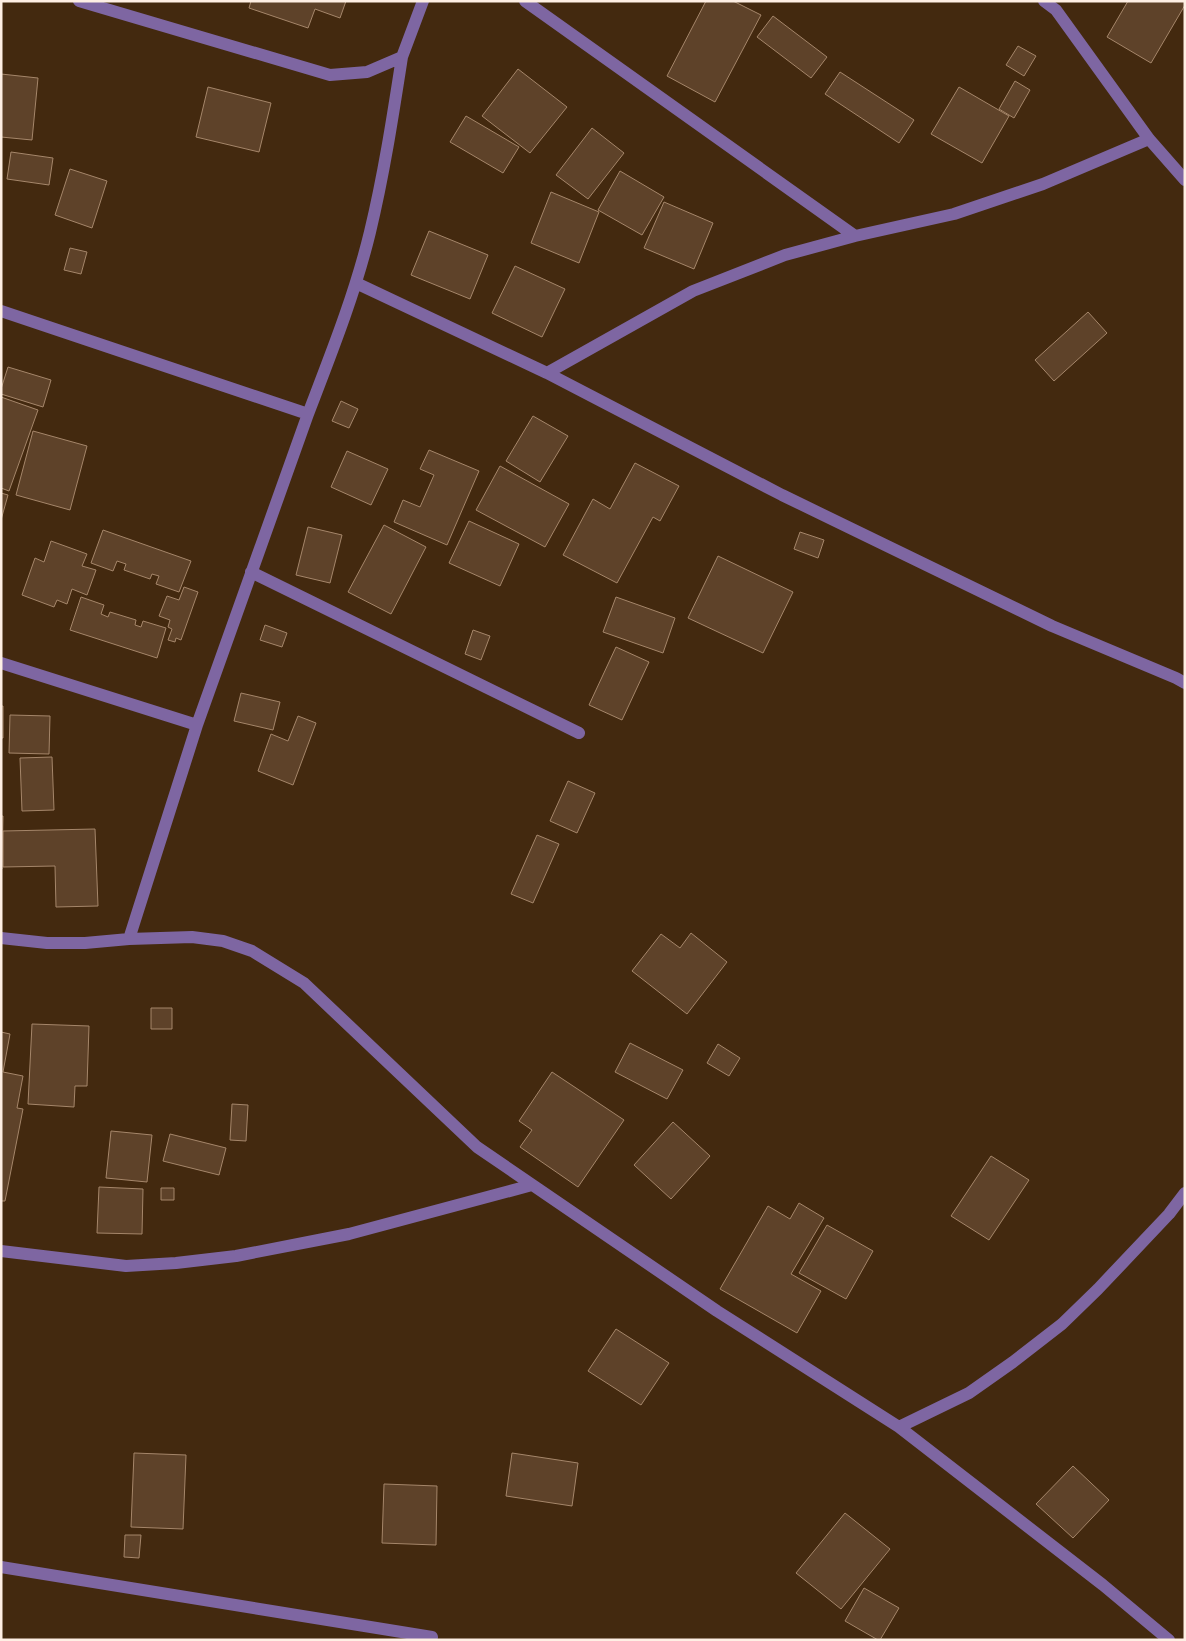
<svg xmlns="http://www.w3.org/2000/svg" width="1186" height="1641" font-family="'Times New Roman',serif">
<rect width="100%" height="100%" fill="#43290f"/>
<path fill="#5e4229" stroke="#a5866a" d="M251,1H346L340,18L315,9L308,28L249,8Z
M706,1H733L761,15L715,102L667,76Z
M1128,1H1185V5L1151,63L1107,37Z
M773,16L827,57L811,78L757,37Z
M1018,46L1036,56L1024,76L1006,65Z
M518,69L567,107L530,153L482,116Z
M840,72L914,120L899,143L825,94Z
M1,74L38,78L32,140L1,137Z
M1015,81L1030,90L1014,118L999,109Z
M208,87L271,103L259,152L196,137Z
M959,87L1009,116L982,163L931,134Z
M466,116L519,147L503,173L450,142Z
M592,128L624,153L588,199L556,175Z
M11,152L53,158L49,185L7,179Z
M70,169L107,181L92,228L55,215Z
M620,171L664,197L642,235L598,210Z
M551,192L599,212L579,263L531,243Z
M664,202L713,223L694,269L644,248Z
M429,231L488,255L470,299L411,275Z
M70,248L87,252L81,274L64,270Z
M515,266L565,289L542,337L492,313Z
M1088,312L1107,333L1054,381L1035,360Z
M8,367L51,380L43,407L1,394V389Z
M1,397L38,410L9,491L1,488Z
M341,401L358,409L349,428L332,421Z
M533,416L568,436L540,482L506,461Z
M33,431L87,446L70,510L16,495Z
M429,450L479,471L447,545L394,522L403,500L420,507L434,475L420,469Z
M347,451L388,469L371,505L331,487Z
M635,463L679,486L660,521L653,517L617,583L563,555L593,499L610,509Z
M500,466L569,504L545,547L476,510Z
M1,493L8,495L1,520Z
M469,521L519,544L500,586L449,563Z
M384,525L426,547L391,614L348,592Z
M308,527L342,535L330,583L296,575Z
M103,530L191,561L179,592L156,584L159,576L152,574L150,579L124,570L126,564L117,561L113,571L91,563Z
M800,532L824,540L818,558L794,549Z
M51,541L87,554L82,566L96,570L87,595L72,589L67,604L57,600L54,607L22,595L35,558L44,562Z
M718,556L793,592L763,653L688,618Z
M184,587L198,592L181,640L176,638L175,642L168,640L172,629L168,627L170,620L159,616L167,596L179,600Z
M81,597L104,605L101,614L108,617L110,612L136,620L135,625L141,627L143,621L166,628L157,658L70,630Z
M616,597L675,618L663,653L603,632Z
M265,625L287,633L282,647L260,640Z
M473,630L490,636L481,660L465,654Z
M616,647L649,662L622,720L589,705Z
M241,693L280,702L273,730L234,721Z
M1,706H3V738H1Z
M10,715L50,716L49,754L9,753Z
M298,716L316,723L293,785L258,771L271,734L288,741Z
M52,757L54,810L22,811L20,758Z
M568,781L595,793L577,833L550,821Z
M1,816H3L2,869H1Z
M95,829L98,906L56,907L55,866L3,867V831Z
M537,835L559,844L533,903L511,894Z
M691,933L727,962L687,1014L632,971L661,934L680,948Z
M151,1008H172V1029H151Z
M32,1024L89,1026L87,1086H75L74,1107L28,1104Z
M1,1032L10,1034L3,1072L23,1076L17,1108L23,1109L5,1201H1Z
M630,1043L683,1070L667,1099L615,1072Z
M718,1044L740,1058L729,1076L707,1063Z
M552,1072L624,1120L578,1187L520,1147L532,1130L519,1121Z
M232,1104L248,1105L246,1141L230,1140Z
M673,1122L710,1156L671,1199L634,1165Z
M111,1131L152,1135L147,1182L106,1178Z
M170,1134L226,1148L219,1175L163,1161Z
M991,1156L1029,1180L989,1240L951,1216Z
M99,1187L143,1189L142,1234L97,1233Z
M161,1188H174V1200H161Z
M799,1203L824,1218L791,1274L821,1291L797,1333L720,1289L768,1206L790,1219Z
M827,1225L873,1251L846,1299L799,1273Z
M616,1329L669,1363L641,1405L588,1371Z
M134,1453L186,1455L183,1529L131,1527Z
M512,1453L578,1463L572,1506L506,1496Z
M1073,1466L1109,1500L1073,1538L1036,1504Z
M384,1484L437,1486L436,1545L382,1543Z
M845,1513L890,1549L841,1609L796,1573Z
M125,1535H141L139,1558L124,1557Z
M864,1588L899,1608L880,1640H878L845,1621Z"/>
<g fill="none" stroke-linecap="round" stroke-linejoin="round">
<path stroke="#7e66a2" stroke-width="12" d="M79,1L330,75L367,72L402,57L423,1
M525,1L855,236
M1044,1L1056,10L1149,139L1185,180
M356,283L547,373L782,495L1052,626L1176,678L1185,683
M1,311L308,414C331,354 355,294 370,232C384,174 393,115 402,57
M547,373L693,291L785,255L855,236L954,214L1043,184L1149,139
M251,572L579,733
M1,663L197,725
M1,938L47,943H85L129,939L192,937L223,941L252,951L304,983L477,1147L717,1311L899,1427L1103,1585L1169,1640
M129,939L197,725L308,414
M1,1251L126,1266L176,1263L236,1256L349,1234L532,1185
M899,1427L969,1393L1013,1362L1062,1324L1098,1289L1169,1214L1185,1193
M1,1567L432,1637"/>
</g>
<rect width="1186" height="1641" fill="none" stroke="#feefe4" stroke-width="5"/>
</svg>
